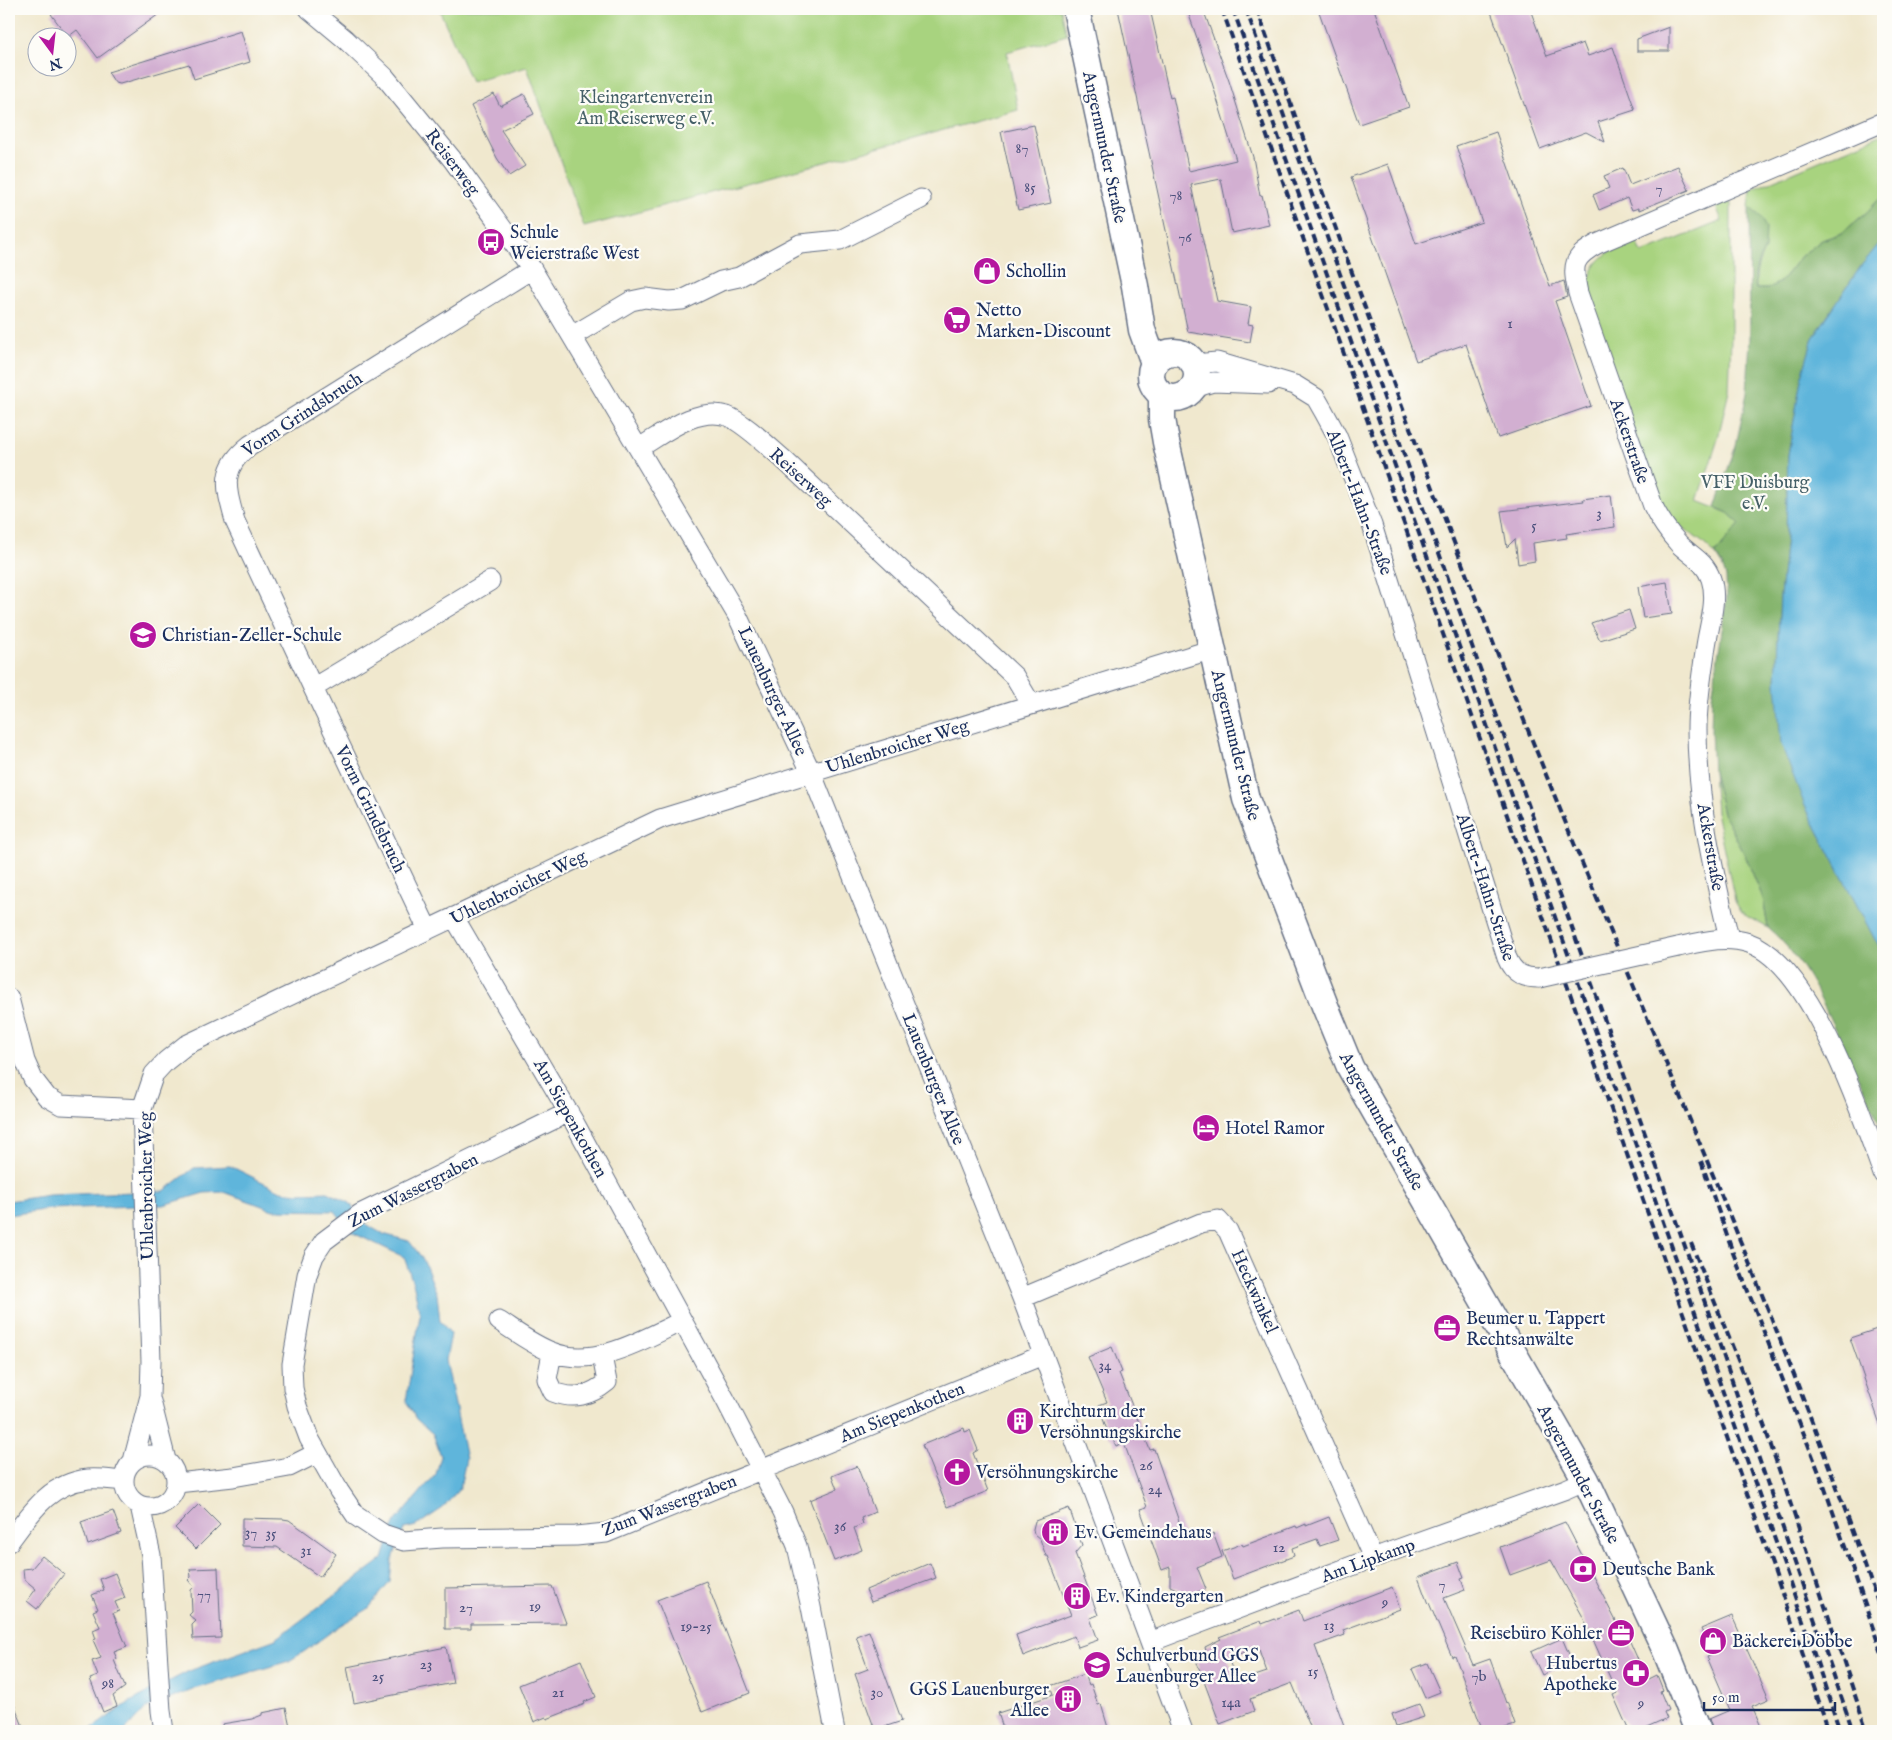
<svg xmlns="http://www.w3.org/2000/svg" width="1892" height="1740" font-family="'IM FELL English',serif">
<rect width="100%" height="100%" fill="#fdfcf7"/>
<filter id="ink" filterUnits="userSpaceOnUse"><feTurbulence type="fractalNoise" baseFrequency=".02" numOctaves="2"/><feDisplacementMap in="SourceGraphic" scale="10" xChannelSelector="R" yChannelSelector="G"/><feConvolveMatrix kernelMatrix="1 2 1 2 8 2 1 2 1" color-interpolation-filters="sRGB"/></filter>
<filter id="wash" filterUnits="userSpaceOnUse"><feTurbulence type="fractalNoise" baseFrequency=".0096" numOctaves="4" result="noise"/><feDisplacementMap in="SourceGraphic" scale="20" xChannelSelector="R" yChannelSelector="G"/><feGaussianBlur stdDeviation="1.12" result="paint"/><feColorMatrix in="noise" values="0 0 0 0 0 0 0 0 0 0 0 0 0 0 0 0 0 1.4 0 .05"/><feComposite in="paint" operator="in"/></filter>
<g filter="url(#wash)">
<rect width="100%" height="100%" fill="#f0e8ce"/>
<path fill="#a8d37f" stroke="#62816e" d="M439,9H1061L1067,35L1007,52L1018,110L584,227L527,67L471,82Z
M1883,134V195L1867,212L1842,233L1822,240L1801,256L1780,282L1767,289H1756C1755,273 1758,262 1765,248L1749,207L1751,190Z
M1727,202L1731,203V339L1729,391L1717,442L1698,501L1728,513L1741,524L1715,554L1701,541L1677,524L1660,505L1587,299C1588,263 1603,252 1636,239L1642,253L1722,221L1716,206Z
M1713,772L1723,813L1744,853L1763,898L1768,928C1752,918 1744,919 1735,901L1716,812Z"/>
<path fill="#86b56e" stroke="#507266" d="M1883,195V239L1861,266L1813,338L1801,380L1788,455L1786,537L1780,596L1776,683L1805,806L1883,955V1131C1869,1101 1855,1070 1840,1040C1821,1000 1803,957 1768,928L1763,898L1744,853L1723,813L1713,772L1711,731L1712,697L1727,597L1726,577L1722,565L1715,554L1740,524L1728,513L1715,507L1736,445L1747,393L1750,339L1749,207L1761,217L1766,229L1765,248L1758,262L1755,276L1756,289H1767L1780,282L1801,256L1822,240L1842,233L1867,212Z"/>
<path fill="#5eb5db" stroke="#3c729c" d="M1883,239V955L1805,806L1781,744L1776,683L1780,596L1786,537L1788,455L1801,380L1813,338L1861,266Z
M230,1166L281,1191L299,1193L328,1192L350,1203L365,1224L383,1234L409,1241L423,1259L437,1294L440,1321L451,1334L446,1360L466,1459L460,1488L443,1508L416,1526L404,1529L392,1561L390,1582L368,1609L339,1626L305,1651L289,1661L195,1689L145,1709L125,1731H88L130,1702L189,1671L276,1639L383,1559L394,1523L436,1474L441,1456L433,1434L416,1419L406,1401L420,1315L414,1286L404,1257L351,1232L335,1211L273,1210L224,1192L204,1193L164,1205L50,1209L9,1215V1201L49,1195L164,1191L194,1168Z"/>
<g id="blocks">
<path fill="#d2afd1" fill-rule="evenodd" d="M58,9H166L98,58L77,30L68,37L51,14Z
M1118,9H1150L1170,98L1173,97L1189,171L1236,160L1209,73L1187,9H1203L1229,81L1253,157L1260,196L1262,195L1269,225L1232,233L1221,179L1191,185L1210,274L1211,273L1217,301L1251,307L1248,324L1253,325L1250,342L1188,332Z
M1318,9H1374L1409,107L1359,124Z
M1490,9H1530L1547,56L1583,43L1588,56L1613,47L1635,110L1598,122L1605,142L1586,132L1540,149Z
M1669,27V51H1637V39Z
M241,31L250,62L194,79L189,64L120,84L115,83L108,72Z
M494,94L500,106L524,94L534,114L501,130L525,166L509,176L497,158L471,106Z
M1034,125L1051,203L1018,210L1001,132Z
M1496,132L1550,286L1564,281L1567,297L1555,301L1591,406L1498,438L1466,344L1416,361L1351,177L1388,164L1416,244L1482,222L1456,146Z
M1678,166L1689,190L1639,210V208L1632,210L1627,198L1599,210L1593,195L1609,188L1604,176L1623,168L1630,185Z
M1611,495L1615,527L1566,534L1567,538L1533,543L1535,561L1518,564L1515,539L1507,547L1501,511L1584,501L1583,499Z
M1667,582L1672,614L1643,618L1638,587Z
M1629,610L1635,629L1600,640L1591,623Z
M1877,1329L1883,1349V1427H1881L1850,1338Z
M1112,1347L1122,1372L1119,1373L1150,1450L1154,1449L1185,1539L1204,1531L1206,1536L1213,1533L1222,1557L1197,1567L1206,1589L1181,1598L1178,1590L1170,1586V1567L1162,1570L1140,1509L1147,1507L1124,1443L1116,1446L1112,1438L1110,1439L1101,1413H1102L1099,1405L1107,1402L1088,1357Z
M964,1428L965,1432L970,1430L978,1450L973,1453L988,1491L947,1507L922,1445Z
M857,1466L875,1512L861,1518L863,1524L854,1528L862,1550L834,1561L810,1500L837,1489L832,1476Z
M199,1504L220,1525L196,1549L175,1528Z
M1069,1508L1082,1545L1075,1553L1098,1615L1090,1618L1098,1640L1078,1647L1074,1636L1023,1656L1016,1635L1071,1615L1048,1556H1046L1040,1539L1034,1534L1033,1529L1035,1521Z
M113,1511L121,1533L88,1545L81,1522Z
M1329,1517L1338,1540L1320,1546L1317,1539L1292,1548L1294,1556L1233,1579L1222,1551L1242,1544L1243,1546L1296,1526L1297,1528L1306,1524V1526Z
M242,1518L283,1519L289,1520L336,1554L320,1577L277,1547L242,1546Z
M1565,1522L1619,1627L1623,1626L1647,1680L1657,1675L1663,1690L1660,1691L1668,1710L1664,1712L1667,1719L1640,1731H1629L1613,1695L1617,1693L1582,1615L1551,1560L1510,1575L1500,1547Z
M42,1556L64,1574L37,1609L27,1601L36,1589L24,1579L23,1569L32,1568Z
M1458,1562L1464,1578L1461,1579L1465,1590L1444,1598L1473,1665L1490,1659L1506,1703L1507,1702L1515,1725L1496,1731H1483L1455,1656L1452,1657L1429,1603L1428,1604L1418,1577Z
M930,1563L936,1578L871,1602L866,1590Z
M218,1568L221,1638L193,1639L192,1625L196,1621L189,1615L192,1612L191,1590L194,1587L188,1580L191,1577L190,1569Z
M115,1573L125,1598L115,1602L119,1611L113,1613L127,1647L114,1652L117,1659L114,1660L125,1687L113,1696L117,1706L103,1712L90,1679L98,1676L92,1661L101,1658L93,1640L96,1639L93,1630L100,1627L93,1611L98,1609L92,1595L104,1590L100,1579Z
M706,1581L750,1693L702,1712L657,1600Z
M552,1586L566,1623L471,1624V1629H445V1588Z
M1392,1587L1400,1609L1343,1630L1345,1635L1315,1646L1346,1731H1312L1292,1683L1250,1699L1254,1711L1220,1724L1194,1655L1206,1651L1205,1647L1221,1639L1219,1637L1261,1621L1262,1624L1299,1610L1303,1621ZM1258,1647L1267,1672L1237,1682L1228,1658Z
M1732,1616L1769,1699L1752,1706L1763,1731H1713L1709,1719L1730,1710L1707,1657L1713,1655L1701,1629Z
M869,1631L902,1721L875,1730L855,1674L868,1669L856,1636Z
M1562,1638L1572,1661L1542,1675L1531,1652Z
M446,1647L453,1683L354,1703L347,1667Z
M581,1660L596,1697L584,1702L585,1704L547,1719L546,1717L534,1722L519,1685Z
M1427,1663L1440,1692L1425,1698L1412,1669Z
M1085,1674L1089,1685L1091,1684L1098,1705L1101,1704L1109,1731H1004L998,1713L1053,1695L1050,1686Z
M9,1692L25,1731H9Z
M1419,1704L1424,1717L1396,1726L1392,1714Z
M286,1708L291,1731H223L222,1724L252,1719L262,1715V1713Z"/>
</g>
</g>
<g filter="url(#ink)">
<use href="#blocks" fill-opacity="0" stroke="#667085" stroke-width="1"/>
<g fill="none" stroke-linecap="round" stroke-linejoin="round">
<g stroke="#667085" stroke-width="21">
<path id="street" d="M309,9L345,39L385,77L452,159L532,269L737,615L811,772L1022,1298L1183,1731
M572,336L631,301L645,298L669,301L682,300L721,281L739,277L800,244L840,240L921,199
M1194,364L1217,362L1295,385L1316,398L1324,412L1337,436L1372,525L1507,958C1513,973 1523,978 1539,978
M1191,389L1213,382L1268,384
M639,448C663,434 696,406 727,416C743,422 768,446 782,458L1015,677L1031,704
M313,688L490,581
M454,917L573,1120L726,1401L783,1512L797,1546L811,1607L835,1731
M428,930L313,688L235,521C226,488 219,469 250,445L532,269
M1729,938C1713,870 1697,800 1697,729C1697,701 1702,674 1706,646C1709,625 1718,600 1711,579C1705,561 1691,556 1679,544C1668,532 1660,520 1653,506L1578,293C1572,265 1572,258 1597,244L1883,122
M1678,947C1701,942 1725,935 1749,943C1811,964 1862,1115 1883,1174
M9,998L25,1061L33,1079L47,1097L61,1105L142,1109
M569,1112L360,1214L324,1241L314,1256L307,1275L292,1364L293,1388L297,1406L309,1438L339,1491L356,1516L383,1534L404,1541L442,1538L576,1536L606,1533L1043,1355
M1022,1298L1201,1223L1218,1220L1228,1231L1373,1558
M499,1321C516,1332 533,1345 552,1352C595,1369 644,1339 682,1321
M552,1353L547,1379L553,1392C574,1400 590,1396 607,1382L602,1356
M151,1401L166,1460
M124 1481a26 26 0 1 1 52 0a26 26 0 1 1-52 0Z
M133,1461L150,1396L151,1361L142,1109L154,1074L166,1061L186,1045L660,819L1213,649
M177,1483L233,1477L289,1467L317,1453
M140,1506L151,1555L161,1711L164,1731
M9,1542C31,1513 48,1484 88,1479C100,1478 112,1480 124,1481
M1150,1642L1373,1558L1566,1489L1586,1480"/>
</g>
<g stroke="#667085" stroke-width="29">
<path id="secondary" d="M1076,9L1135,286L1142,330L1154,363
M1151 375a23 23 0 1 1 46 0a23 23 0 1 1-46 0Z
M1162,394V419L1166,442L1246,799L1325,1006L1350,1067L1360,1085L1586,1480L1666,1651L1698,1731"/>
</g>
<use href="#street" stroke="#fff" stroke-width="19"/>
<use href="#secondary" stroke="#fff" stroke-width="26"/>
<path stroke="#1b2f5e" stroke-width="4" stroke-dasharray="8 4" stroke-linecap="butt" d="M1222,9L1775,1573L1829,1731
M1233,9L1655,1199L1786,1571L1840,1731
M1246,9L1709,1314L1853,1731
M1257,9C1355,287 1459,563 1571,836C1678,1096 1793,1351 1883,1618
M1701,1161L1733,1253L1822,1480L1883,1657
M1691,1243L1764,1425L1867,1731"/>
<g stroke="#667085" stroke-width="21" stroke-linecap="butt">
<path id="street-bridge" d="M1539,978L1678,947"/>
</g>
<use href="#street-bridge" stroke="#fff" stroke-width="19"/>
</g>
</g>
<defs>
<g id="bus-disc" transform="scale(1.4375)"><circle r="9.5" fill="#b5179e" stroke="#fdfcf7"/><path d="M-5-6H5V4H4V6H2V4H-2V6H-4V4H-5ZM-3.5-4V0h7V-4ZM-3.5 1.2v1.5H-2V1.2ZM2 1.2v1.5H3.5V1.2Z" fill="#fff"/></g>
<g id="shop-disc" transform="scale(1.4375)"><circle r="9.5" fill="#b5179e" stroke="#fdfcf7"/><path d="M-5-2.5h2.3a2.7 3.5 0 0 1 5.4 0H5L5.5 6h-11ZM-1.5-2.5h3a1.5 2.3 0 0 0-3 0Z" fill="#fff"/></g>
<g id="supermarket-disc" transform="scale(1.4375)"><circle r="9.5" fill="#b5179e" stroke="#fdfcf7"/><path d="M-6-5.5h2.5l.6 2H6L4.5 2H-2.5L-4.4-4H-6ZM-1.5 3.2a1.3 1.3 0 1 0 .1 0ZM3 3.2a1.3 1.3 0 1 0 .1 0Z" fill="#fff"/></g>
<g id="school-disc" transform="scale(1.4375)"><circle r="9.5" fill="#b5179e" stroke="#fdfcf7"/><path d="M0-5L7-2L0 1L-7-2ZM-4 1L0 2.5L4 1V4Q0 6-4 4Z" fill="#fff"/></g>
<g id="hotel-disc" transform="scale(1.4375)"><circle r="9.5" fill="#b5179e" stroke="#fdfcf7"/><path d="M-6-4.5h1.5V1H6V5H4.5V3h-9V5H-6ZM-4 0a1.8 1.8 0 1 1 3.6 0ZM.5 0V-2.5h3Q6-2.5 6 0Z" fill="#fff"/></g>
<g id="office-disc" transform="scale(1.4375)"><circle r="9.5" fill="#b5179e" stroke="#fdfcf7"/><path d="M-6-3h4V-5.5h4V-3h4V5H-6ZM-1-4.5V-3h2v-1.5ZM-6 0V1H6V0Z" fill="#fff"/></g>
<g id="building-disc" transform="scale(1.4375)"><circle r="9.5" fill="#b5179e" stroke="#fdfcf7"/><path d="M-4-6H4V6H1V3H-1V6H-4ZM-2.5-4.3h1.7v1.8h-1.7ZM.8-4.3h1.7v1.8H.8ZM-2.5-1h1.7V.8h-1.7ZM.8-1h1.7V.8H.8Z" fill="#fff"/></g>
<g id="church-disc" transform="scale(1.4375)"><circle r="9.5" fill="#b5179e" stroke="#fdfcf7"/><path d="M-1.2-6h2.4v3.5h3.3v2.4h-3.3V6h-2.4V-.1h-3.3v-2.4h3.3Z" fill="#fff"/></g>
<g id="bank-disc" transform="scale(1.4375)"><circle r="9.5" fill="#b5179e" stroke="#fdfcf7"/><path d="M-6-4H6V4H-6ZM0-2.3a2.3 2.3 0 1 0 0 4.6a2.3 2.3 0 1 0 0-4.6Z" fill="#fff"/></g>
<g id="pharmacy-disc" transform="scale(1.4375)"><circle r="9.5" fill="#b5179e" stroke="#fdfcf7"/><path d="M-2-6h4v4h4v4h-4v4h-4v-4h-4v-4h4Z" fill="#fff"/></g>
</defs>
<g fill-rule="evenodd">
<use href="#bus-disc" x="491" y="242"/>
<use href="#shop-disc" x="987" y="271"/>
<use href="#supermarket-disc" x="957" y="320"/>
<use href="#school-disc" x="143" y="635"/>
<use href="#hotel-disc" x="1206" y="1128"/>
<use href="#office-disc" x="1447" y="1328"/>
<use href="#building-disc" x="1020" y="1421"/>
<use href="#church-disc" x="957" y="1472"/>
<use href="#building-disc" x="1055" y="1532"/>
<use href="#bank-disc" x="1583" y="1569"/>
<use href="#building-disc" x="1077" y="1596"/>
<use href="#office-disc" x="1621" y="1633"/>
<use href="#shop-disc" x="1713" y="1641"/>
<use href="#school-disc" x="1097" y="1665"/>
<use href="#pharmacy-disc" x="1636" y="1673"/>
<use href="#building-disc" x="1068" y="1699"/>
</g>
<g text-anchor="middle" stroke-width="4.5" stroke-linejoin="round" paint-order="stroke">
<g font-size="15" fill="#494f7b">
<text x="1022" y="153">87</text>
<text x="1030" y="192">85</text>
<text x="1659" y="193">7</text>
<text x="1176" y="200">78</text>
<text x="1185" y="242">76</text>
<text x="1510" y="328">1</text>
<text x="1599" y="518">3</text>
<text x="1534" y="530">5</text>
<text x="1105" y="1370">34</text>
<text x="1146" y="1470">26</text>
<text x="1155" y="1494">24</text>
<text x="840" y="1531">36</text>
<text x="251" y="1537">37</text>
<text x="271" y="1538">35</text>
<text x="1279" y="1552">12</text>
<text x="306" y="1555">31</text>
<text x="1442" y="1589">7</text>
<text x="204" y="1599">77</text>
<text x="1385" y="1607">9</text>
<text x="535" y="1611">19</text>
<text x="466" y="1612">27</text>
<text x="1329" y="1630">13</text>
<text x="696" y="1631">19-25</text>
<text x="426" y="1669">23</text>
<text x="1313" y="1676">15</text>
<text x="378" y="1681">25</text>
<text x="1479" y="1681">7b</text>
<text x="108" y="1688">98</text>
<text x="558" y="1697">21</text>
<text x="877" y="1697">30</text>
<text x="1231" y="1707">14a</text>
<text x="1641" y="1708">9</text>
</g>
<g font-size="18" fill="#456068" stroke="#fdfcf7">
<text x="646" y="103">Kleingartenverein<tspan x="646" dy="21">Am Reiserweg e.V.</tspan></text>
<text x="1755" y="488">VFF Duisburg<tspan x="1755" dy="21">e.V.</tspan></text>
</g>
<g font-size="18" fill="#1b2f5e" stroke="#fdfcf7">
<text transform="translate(1105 147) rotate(78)" y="6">Angermunder Straße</text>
<text transform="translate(453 162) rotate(53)" y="6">Reiserweg</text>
<text transform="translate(302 414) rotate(-33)" y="6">Vorm Grindsbruch</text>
<text transform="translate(1630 441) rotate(71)" y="6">Ackerstraße</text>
<text transform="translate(801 477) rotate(42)" y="6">Reiserweg</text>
<text transform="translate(1360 502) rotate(69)" y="6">Albert-Hahn-Straße</text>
<text transform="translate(773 691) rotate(65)" y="6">Lauenburger Allee</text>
<text transform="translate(1236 745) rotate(76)" y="6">Angermunder Straße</text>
<text transform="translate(897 746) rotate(-17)" y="6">Uhlenbroicher Weg</text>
<text transform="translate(371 809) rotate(64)" y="6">Vorm Grindsbruch</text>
<text transform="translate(1711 847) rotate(80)" y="6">Ackerstraße</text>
<text transform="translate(518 887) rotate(-26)" y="6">Uhlenbroicher Weg</text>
<text transform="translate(1486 887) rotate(72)" y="6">Albert-Hahn-Straße</text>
<text transform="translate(934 1079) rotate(68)" y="6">Lauenburger Allee</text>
<text transform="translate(571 1118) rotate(61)" y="6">Am Siepenkothen</text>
<text transform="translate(1382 1121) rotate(61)" y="6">Angermunder Straße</text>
<text transform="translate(146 1186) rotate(-91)" y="6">Uhlenbroicher Weg</text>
<text transform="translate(413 1190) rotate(-27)" y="6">Zum Wassergraben</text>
<text transform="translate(1255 1291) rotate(66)" y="6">Heckwinkel</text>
<text transform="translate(902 1412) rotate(-22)" y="6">Am Siepenkothen</text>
<text transform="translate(1579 1474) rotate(62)" y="6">Angermunder Straße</text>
<text transform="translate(669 1505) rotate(-21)" y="6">Zum Wassergraben</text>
<text transform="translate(1368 1560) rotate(-20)" y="6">Am Lipkamp</text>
</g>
<g font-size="18" fill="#1b2f5e" stroke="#fdfcf7" text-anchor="start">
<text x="510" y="238">Schule<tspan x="510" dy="21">Weierstraße West</tspan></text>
<text x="1006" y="277">Schollin</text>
<text x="976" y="316">Netto<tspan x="976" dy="21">Marken-Discount</tspan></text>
<text x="162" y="641">Christian-Zeller-Schule</text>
<text x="1225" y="1134">Hotel Ramor</text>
<text x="1466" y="1324">Beumer u. Tappert<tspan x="1466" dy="21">Rechtsanwälte</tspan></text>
<text x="1039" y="1417">Kirchturm der<tspan x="1039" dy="21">Versöhnungskirche</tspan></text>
<text x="976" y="1478">Versöhnungskirche</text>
<text x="1074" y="1538">Ev. Gemeindehaus</text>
<text x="1602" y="1575">Deutsche Bank</text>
<text x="1096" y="1602">Ev. Kindergarten</text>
<text x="1602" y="1639" text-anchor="end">Reisebüro Köhler</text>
<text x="1732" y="1647">Bäckerei Döbbe</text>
<text x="1116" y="1661">Schulverbund GGS<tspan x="1116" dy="21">Lauenburger Allee</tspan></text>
<text x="1617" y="1669" text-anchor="end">Hubertus<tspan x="1617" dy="21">Apotheke</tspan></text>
<text x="1049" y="1695" text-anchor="end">GGS Lauenburger<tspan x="1049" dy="21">Allee</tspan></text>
</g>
</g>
<rect width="1892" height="1740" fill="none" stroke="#fdfcf7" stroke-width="30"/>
<g transform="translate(52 52) rotate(165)"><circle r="24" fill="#fdfcf7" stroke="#a3aaba"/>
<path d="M0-4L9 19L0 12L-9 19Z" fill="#b5179e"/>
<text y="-8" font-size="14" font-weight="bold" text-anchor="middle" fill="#1b2f5e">N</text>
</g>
<path d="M1704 1702v8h131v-8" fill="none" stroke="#1b2f5e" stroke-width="2.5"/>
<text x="1712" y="1702" font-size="15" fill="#1b2f5e" stroke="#fdfcf7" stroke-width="4" paint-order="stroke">50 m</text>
</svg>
